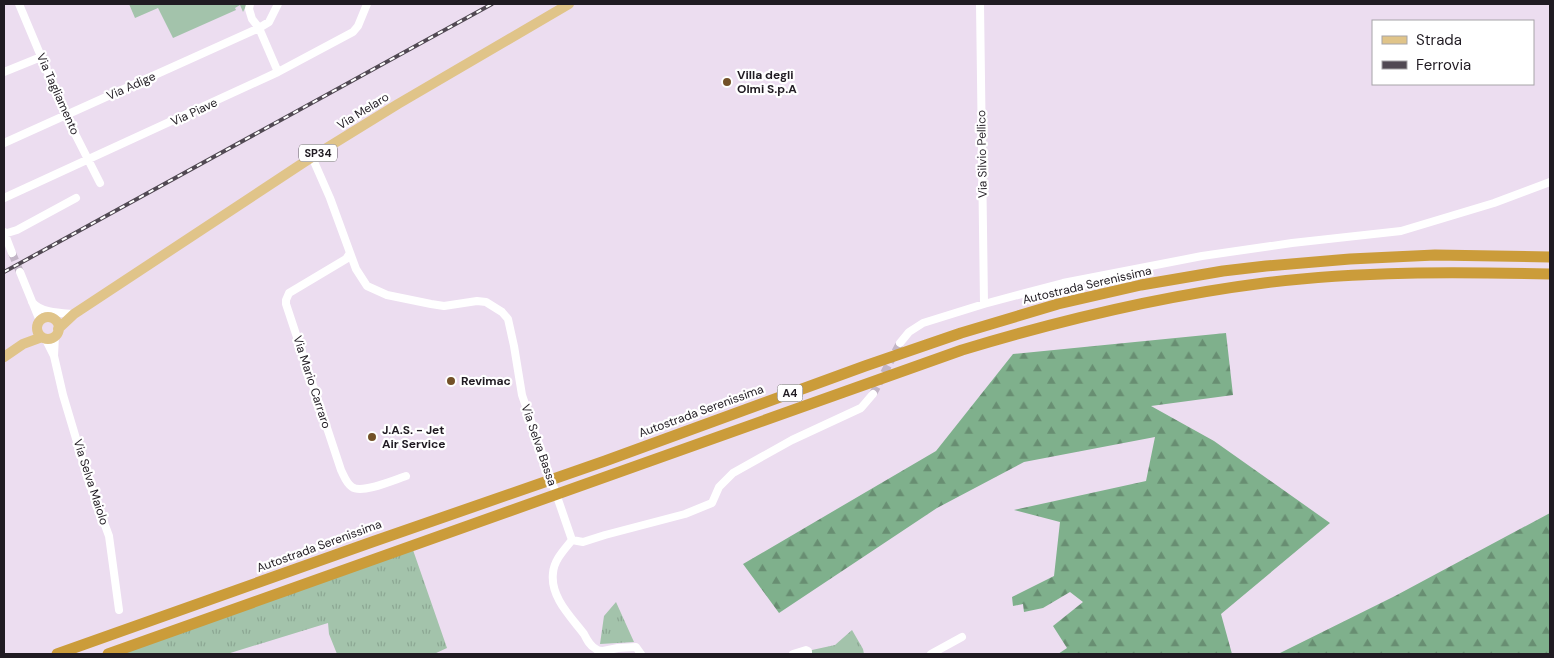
<svg xmlns="http://www.w3.org/2000/svg" width="1554" height="658" font-family="'DM Sans',sans-serif">
<defs>
<pattern id="grass-tufts" width="24" height="20" patternUnits="userSpaceOnUse" patternTransform="scale(1.25)"><rect width="24" height="20" fill="#a3c3ab"/><path d="M3 7l-1-3M5 7V3M7 7l1-3M15 17l-1-3M17 17v-4M19 17l1-3" fill="none" stroke="#8ca793"/></pattern>
<pattern id="forest-firs" width="22" height="20" patternUnits="userSpaceOnUse" patternTransform="scale(1.25)"><rect width="22" height="20" fill="#7fb08c"/><path d="M5 1l3.5 6h-7zM16 11l3.5 6h-7z" fill="#688e72"/></pattern>
</defs>
<rect width="100%" height="100%" fill="#ecddf0"/>
<path fill="url(#grass-tufts)" d="M413,550L447,648L434,654H337L329,634L328,623L227,654H119Z
M616,602L634,642L600,644L604,616Z
M852,630L863,649L864,654H804L812,650L835,645Z"/>
<path fill="url(#forest-firs)" d="M1226,333L1233,395L1151,406L1214,441L1330,523L1221,614L1232,654H1058L1067,648L1053,626L1083,602L1070,592L1043,608L1024,612L1023,604L1013,606L1012,597L1054,576L1060,522L1014,510L1146,481L1155,437L1024,462L937,508L779,613L743,564L936,451L1013,354Z
M1550,513V654H1278L1395,596Z"/>
<path fill="#a3c3ab" d="M129,4H247L243,12L240,5L235,8L236,10L173,38L158,8L135,18Z"/>
<g fill="none" stroke-linecap="round" stroke-linejoin="round">
<path stroke="#c3b6c7" stroke-width="8" stroke-dasharray="8 4" stroke-linecap="butt" d="M12,253L20,272
M873,394L900,343"/>
<path stroke="#fff" stroke-width="8" d="M19,4L66,116L100,183
M250,4L249,9L252,19L259,28L278,72
M980,4L984,304
M4,72L41,57
M4,143L259,28L269,22L278,4
M312,157L330,198L356,269L367,286L387,295L431,304L444,306L477,301L486,302L502,312L508,319L514,346L522,395L572,540C564,550 554,560 553,573C550,597 571,617 584,634C587,640 590,646 596,649C598,651 601,651 603,651L604,654
M4,198L278,72L353,32L358,26L367,4
M4,232L12,253
M4,234L17,230L76,198
M349,250L350,253L346,259L289,293L286,300V304L341,470C344,476 346,483 352,487C362,494 394,480 406,476
M20,272L40,321
M32,302C41,313 60,313 74,314
M45,338L54,356L63,395L89,482L109,536L119,610
M900,343L909,332L923,323L984,304L1063,283L1202,256L1292,243L1401,231L1494,203L1550,182
M54,356L55,335
M572,540L583,542L605,535L685,514L712,503L719,487L733,473L792,440L861,408L873,394
M603,651L618,648L636,647L641,654
M793,654L806,650L808,651V654
M931,654L962,637"/>
<path stroke="#e0c489" stroke-width="10" d="M37 328a11 11 0 1 1 22 0a11 11 0 1 1-22 0Z
M58,329L74,314L312,157L398,104L569,4
M4,357L23,344L42,337"/>
<path stroke="#cb9c3a" stroke-width="11" d="M57,654L372,542L605,461L865,366L961,333L1058,304L1141,285L1223,271L1266,266L1350,259L1435,255L1550,257
M108,654L962,350C1061,320 1161,296 1264,283C1359,271 1455,272 1550,274"/>
<g stroke="#514953" stroke-width="4">
<path id="rail" d="M4,272L492,4"/>
</g>
<use href="#rail" stroke="#fff" stroke-width="2" stroke-dasharray="5.5" stroke-linecap="butt"/>
</g>
<g fill="#735128" stroke="#fff" stroke-width="2">
<circle cx="727" cy="82" r="5"/>
<circle cx="451" cy="381" r="5"/>
<circle cx="372" cy="437" r="5"/>
</g>
<g text-anchor="middle" stroke-width="4.5" stroke-linejoin="round" paint-order="stroke">
<g fill="#fff" stroke="#635f64" stroke-width="1">
<rect x="299" y="144.5" width="38" height="17" rx="4"/>
<rect x="777.5" y="384.5" width="25" height="17" rx="4"/>
</g>
<g font-size="11" font-weight="bold" fill="#201b22">
<text x="318" y="157">SP34</text>
<text x="790" y="397">A4</text>
</g>
<g font-size="12" font-weight="bold" fill="#201b22" stroke="#fff" text-anchor="start">
<text x="737" y="79">Villa degli<tspan x="737" dy="14">Olmi S.p.A</tspan></text>
<text x="461" y="385">Revimac</text>
<text x="382" y="434">J.A.S. - Jet<tspan x="382" dy="14">Air Service</tspan></text>
</g>
<g font-size="12" fill="#201b22" stroke="#fff">
<text transform="translate(131 86) rotate(-24)" y="4">Via Adige</text>
<text transform="translate(58 94) rotate(66)" y="4">Via Tagliamento</text>
<text transform="translate(363 111) rotate(-32)" y="4">Via Melaro</text>
<text transform="translate(194 112) rotate(-25)" y="4">Via Piave</text>
<text transform="translate(982 154) rotate(-91)" y="4">Via Silvio Pellico</text>
<text transform="translate(1087 285) rotate(-13)" y="4">Autostrada Serenissima</text>
<text transform="translate(312 382) rotate(72)" y="4">Via Mario Carraro</text>
<text transform="translate(701 411) rotate(-20)" y="4">Autostrada Serenissima</text>
<text transform="translate(539 445) rotate(71)" y="4">Via Selva Bassa</text>
<text transform="translate(91 482) rotate(72)" y="4">Via Selva Maiolo</text>
<text transform="translate(319 546) rotate(-20)" y="4">Autostrada Serenissima</text>
</g>
</g>
<rect width="1554" height="658" fill="none" stroke="#201b22" stroke-width="10"/>
<rect x="1372" y="20" width="162" height="65" fill="#ffffff" stroke="#a6a4a7"/>
<rect x="1382" y="36" width="25" height="8" fill="#e0c489" stroke="#a6a4a7"/>
<text x="1416" y="45" font-size="15" fill="#201b22">Strada</text>
<rect x="1382" y="61" width="25" height="8" fill="#514953" stroke="#a6a4a7"/>
<text x="1416" y="70" font-size="15" fill="#201b22">Ferrovia</text>
</svg>
